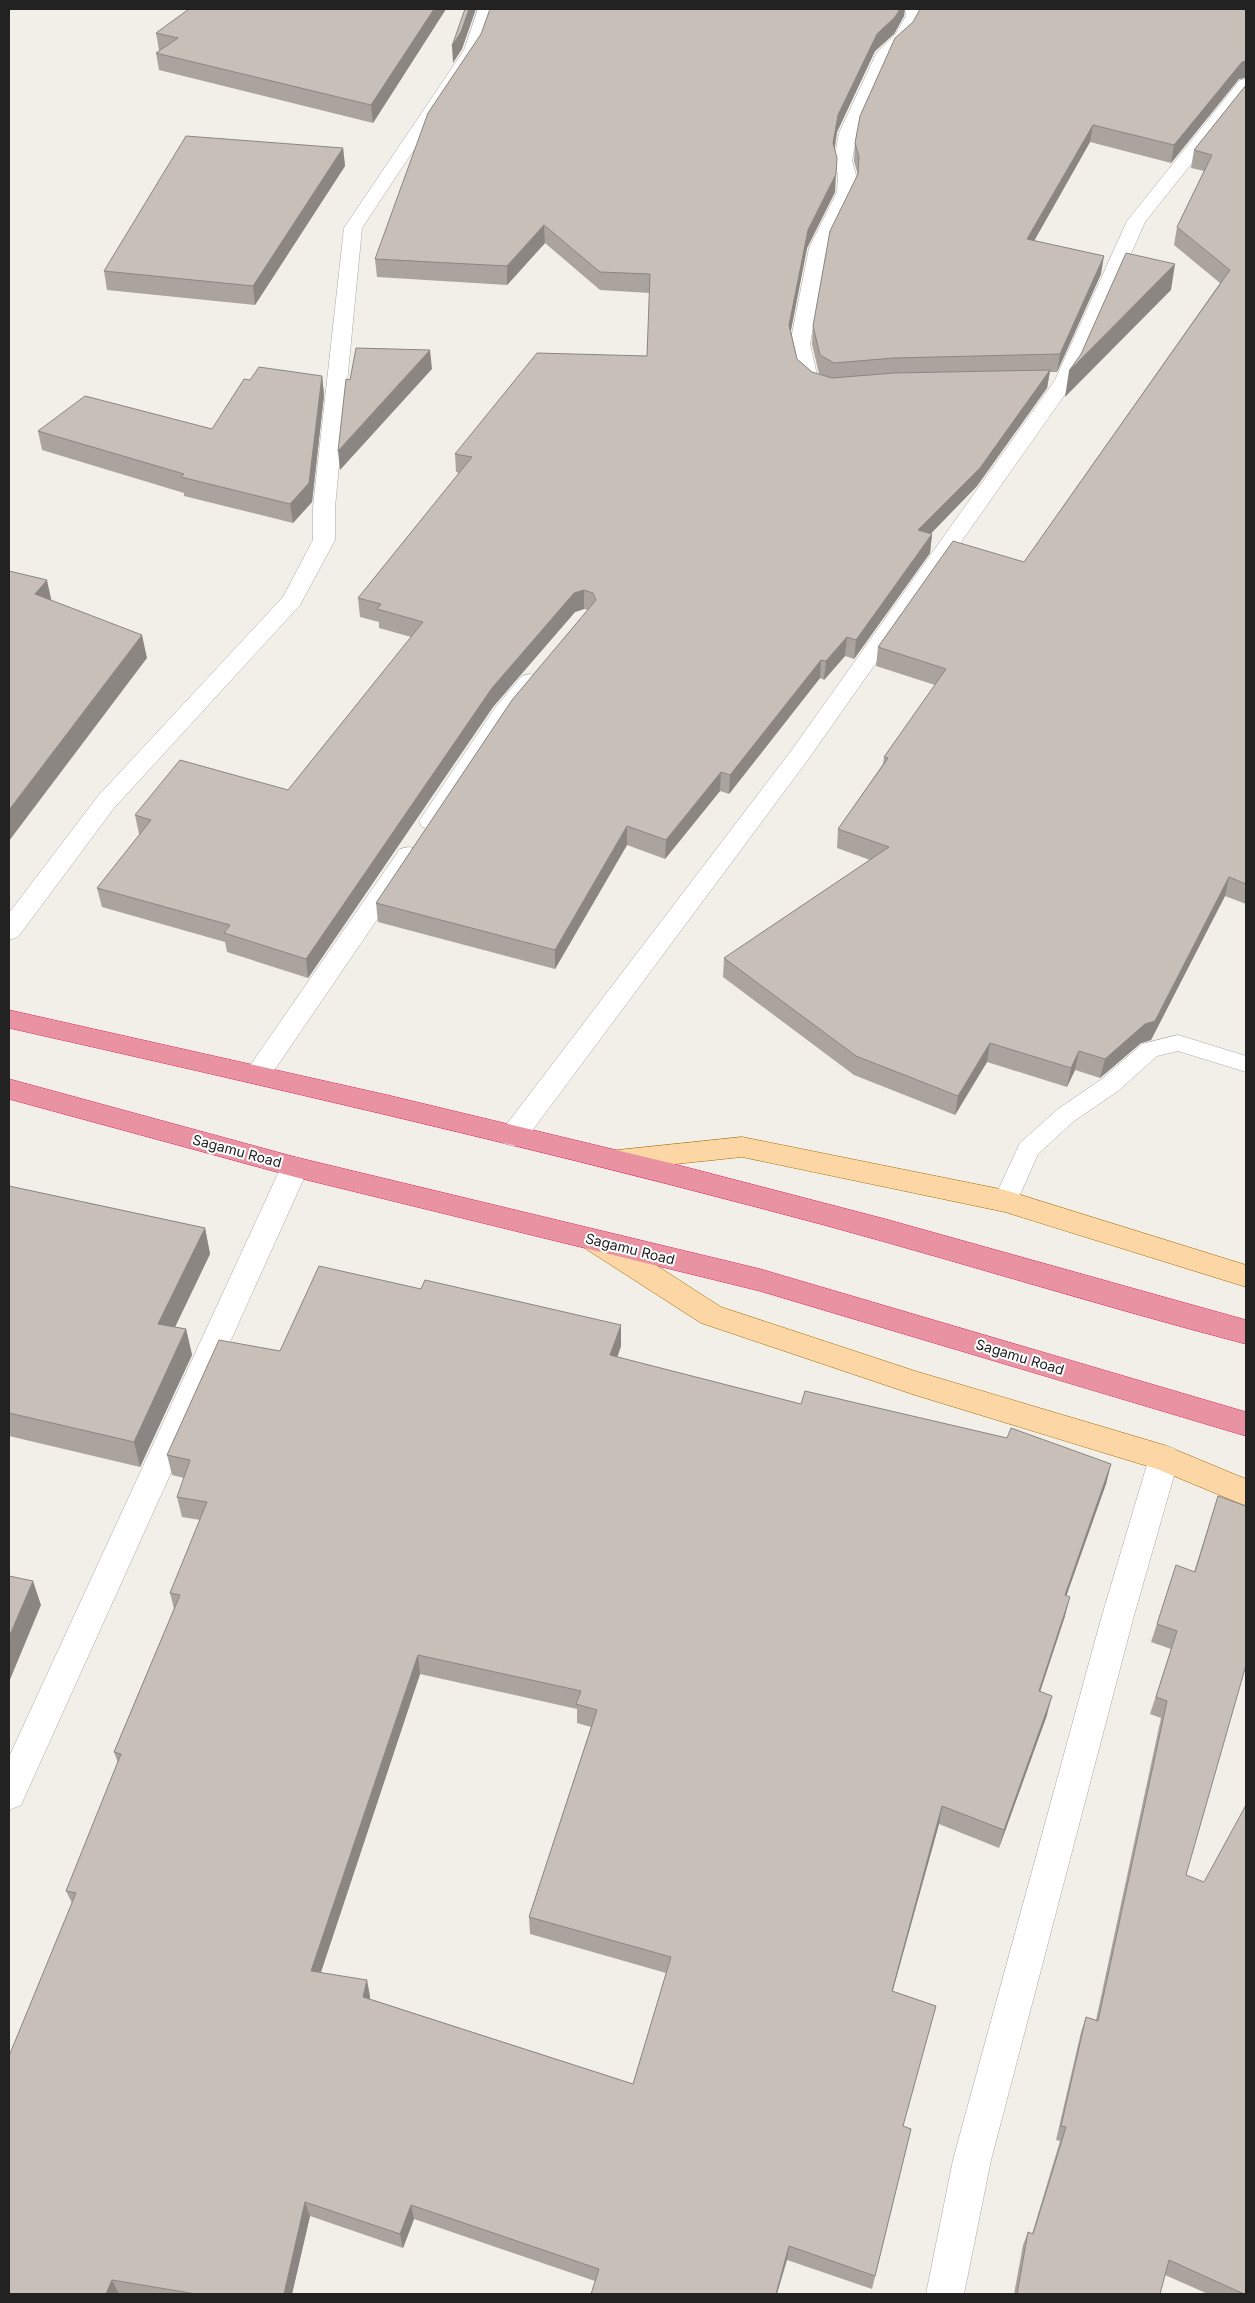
<svg xmlns="http://www.w3.org/2000/svg" width="1255" height="2303" font-family="Inter,sans-serif">
<rect width="100%" height="100%" fill="#f2efe9"/>
<g fill="none" stroke-linecap="round" stroke-linejoin="round">
<g stroke="#a9a9a9" stroke-width="1">
<path id="lane" d="M1178,1035L1246,1056V1072L1178,1051L1157,1056L1118,1091L1074,1121L1038,1154L1014,1208L1005,1210L996,1208L993,1201L1020,1143L1058,1109L1102,1079L1142,1044Z"/>
</g>
<g stroke="#a9a9a9" stroke-width="1">
<path id="street" d="M478,9H494L480,50L362,228L335,507V540L300,605L114,808L18,937L9,940V913L98,796L283,597L313,540V507L344,228L464,50Z
M905,9H921L922,16L910,38L892,54L857,133L852,161L856,175L855,192L827,248L810,344L817,375L825,381L838,385L841,389L838,393C824,397 807,389 798,377L790,344L809,248L837,192L838,175L834,161L839,133L877,52L895,35L906,16Z
M1246,79V95L1145,222L1075,380L807,761L523,1143L513,1146L503,1143L499,1136L503,1129L791,751L1055,380L1127,221L1240,80Z
M530,674L538,676L541,681L511,718L440,827L431,829L422,827L419,821L495,708L522,676Z
M409,847L418,849L421,855L267,1081L258,1084L249,1081L245,1074L249,1067L400,849Z
M295,1157L305,1160L309,1167L21,1805L9,1810V1757L281,1167L285,1160Z
M1164,1445L1175,1449L1179,1458L1133,1619L991,2160L964,2294H926L953,2160L1101,1619L1149,1458L1153,1449Z"/>
</g>
<g stroke="#a06b00" stroke-width="1">
<path id="primary" d="M742,1137L1005,1190L1246,1265V1287L1005,1212L742,1157L618,1170L608,1167L604,1160L608,1153L618,1150Z
M596,1230L606,1233L721,1307L915,1371L1164,1445L1246,1479V1506L1157,1469L915,1395L701,1323L586,1249L582,1241L586,1233Z"/>
</g>
<g stroke="#dc2a67" stroke-width="1">
<path id="highway" d="M9,1010L387,1095L670,1163L885,1219L1246,1320V1344C1085,1302 926,1251 764,1209C514,1143 262,1085 9,1028Z
M9,1079L295,1157L760,1269L1246,1412V1436L760,1291L295,1177L9,1099Z"/>
</g>
<use href="#lane" fill="#fff" fill-rule="evenodd"/>
<use href="#street" fill="#fff" fill-rule="evenodd"/>
<use href="#primary" fill="#fcd6a4" fill-rule="evenodd"/>
<use href="#highway" fill="#e892a2" fill-rule="evenodd"/>
</g>
<path fill="#aba49e" fill-rule="evenodd" d="M189,9H446L373,123L159,70L156,53L160,50H159L156,33Z
M1246,9V78L1239,79L1171,163L1090,142L1034,241L1101,274L1057,372H1050L1047,388L977,486L930,534H932L930,553L854,659L845,656L824,680L820,678L729,794L720,791L665,859L627,845L555,969L378,922L376,903L588,610L584,609L575,612L493,707L308,978L227,952L225,942L102,907L97,888L140,834H139L135,815L288,790L411,637L379,628V622L360,617L358,598L459,473L456,472L455,454L647,356L650,293L600,290L545,243L507,285L377,277L375,259L481,34L904,16L894,34L875,51L837,132L835,147V192L807,248L791,331L797,359L812,372L821,375L819,374L812,344L813,326L858,175L854,161L855,143Z
M1246,85V904L1225,896L1151,1040L1141,1043L1100,1078L1075,1070L1067,1087L987,1062L955,1115L854,1075L723,977L724,958L870,860L837,848L838,829L883,764L884,757L935,685L876,666L878,647L1024,562L1220,283L1174,245L1177,227L1204,171L1191,168L1194,150Z
M343,148L345,166L255,305L107,290L104,271Z
M322,376L324,395L312,502L293,523L184,496V493L42,450L38,431L212,429L250,380Z
M9,1186L205,1228L210,1254L175,1327L186,1329L192,1355L140,1467L9,1436Z
M621,1346L617,1357L801,1404L1111,1464L1106,1484L1066,1595L1065,1616L1040,1692L1047,1715L999,1848L939,1824L892,1991L936,2006L903,2126L911,2129L872,2289L787,2260L595,2281L414,2219L403,2248L310,2216L292,2294H9L72,1903L66,1891L118,1763L114,1752L174,1609L170,1593L200,1520L182,1517L177,1497L184,1478L172,1475L167,1455L280,1351ZM420,1674L577,1709V1723L591,1727L529,1917L530,1934L666,1973L633,2084L370,1999V1996L321,1972Z
M1218,1496L1186,1875L1246,2294H1208L1165,2275L1160,2294H1014L1023,2245L1028,2232L1032,2234L1060,2141L1056,2140L1081,2032L1086,2017L1096,2020L1161,1718L1150,1714L1171,1649L1151,1642L1176,1565L1194,1572Z"/>
<path fill="#8b8681" d="M434,9H446L373,123L371,105Z
M469,9H476L462,49L453,63L452,46Z
M900,9H905L904,16L894,34L875,51L837,132L832,161L833,143L838,115L877,34Z
M1246,61V77L1239,79L1171,163L1174,145L1242,62Z
M1093,125L1090,142L1025,257L1027,239Z
M343,148L345,166L255,305L253,286Z
M836,174L835,192L807,248L788,344L789,325L808,230Z
M544,225L545,243L507,285V266Z
M1104,256L1101,274L1057,372L1060,354Z
M1175,264L1171,290L1065,397L1069,371Z
M430,350L432,369L340,470L338,451Z
M1050,370L1047,388L977,486L916,549L918,530Z
M322,376L324,395L312,502L293,523L290,504Z
M932,534L930,553L854,659L856,640Z
M47,580L52,603L35,594Z
M584,590V609L575,612L493,707L308,978L306,959L492,688L574,593Z
M142,635L147,658L9,841V810Z
M847,637L845,656L824,680L826,661Z
M821,660L820,678L729,794L730,775Z
M721,772L720,791L665,859L666,840Z
M627,826V845L555,969V950Z
M1229,877L1225,896L1151,1040L1141,1043L1100,1078L1105,1059Z
M990,1043L987,1062L955,1115L958,1096Z
M1079,1051L1075,1070L1067,1087L1071,1068Z
M205,1228L210,1254L164,1350L158,1324Z
M621,1325V1346L611,1376L610,1355Z
M186,1329L192,1355L140,1467L134,1442Z
M1111,1464L1106,1484L1060,1614L1065,1595Z
M33,1581L41,1605L9,1682V1637Z
M1070,1597L1065,1616L1034,1710L1039,1691Z
M418,1655L420,1674L316,1987L311,1971Z
M1052,1696L1047,1715L999,1848L1004,1830Z
M942,1806L939,1824L888,2008L892,1991Z
M367,1980L370,1996L367,2014L363,1997Z
M305,2202L310,2216L292,2294H284Z
M411,2205L414,2219L403,2248L400,2234Z
M789,2246L787,2260L777,2294H776Z
M112,2280L119,2294H106Z"/>
<path fill="#c7bfb8" stroke="#8b8681" fill-rule="evenodd" d="M189,9H434L371,105L156,53L178,38L156,33Z
M465,9H469L461,32L452,46Z
M490,9H900L895,17L877,34L838,115L833,143L837,158L836,174L808,230L789,325L797,359L812,372L832,378L894,373L1050,370L980,468L918,530L932,534L856,640L847,637L826,661L821,660L730,775L721,772L666,840L627,826L555,950L376,903L512,700L596,600L593,593L584,590L574,593L492,688L306,959L224,933L230,925L97,888L151,820L135,815L180,760L288,790L423,622L377,609L381,604L358,598L472,457L455,454L537,353L647,356L650,274L600,272L544,225L507,266L375,259L428,113L481,34Z
M920,9H1246V61L1242,62L1174,145L1093,125L1027,239L1104,256L1060,354L894,358L834,363L820,355L813,326L830,231L858,174L859,157L855,143L860,116L895,38L913,22Z
M1246,85V884L1229,877L1155,1021L1145,1024L1105,1059L1079,1051L1071,1068L990,1043L958,1096L856,1056L724,958L889,847L838,829L888,758L884,757L946,669L878,647L953,541L1024,562L1230,270L1177,227L1212,155L1194,150Z
M186,136L343,148L253,286L104,271Z
M1126,253L1175,264L1069,371L1081,354Z
M356,348L430,350L338,451L346,379L350,380Z
M259,367L322,376L309,483L290,504L181,477L184,474L38,431L85,396L212,429L244,379L250,380Z
M9,571L47,580L35,594L142,635L9,810Z
M9,1186L205,1228L158,1324L186,1329L134,1442L9,1413Z
M319,1266L421,1289L425,1280L621,1325L610,1355L801,1404L805,1391L1007,1438L1011,1428L1111,1464L1065,1595L1070,1597L1039,1691L1052,1696L1004,1830L942,1806L892,1991L936,2006L903,2126L911,2129L875,2276L789,2246L776,2294H591L599,2269L411,2205L400,2234L305,2202L284,2294H196L112,2280L106,2294H9V2056L76,1893L66,1891L121,1754L114,1752L180,1595L170,1593L207,1502L177,1497L190,1460L167,1455L219,1340L280,1351ZM418,1655L581,1691L576,1704L597,1710L529,1917L671,1957L633,2084L363,1997L367,1980L311,1971Z
M1218,1496L1246,1506V1665L1186,1875L1204,1882L1246,1805V2294H1244L1169,2260L1160,2294H1017L1028,2232L1033,2234L1066,2127L1061,2126L1086,2017L1098,2021L1167,1701L1156,1697L1177,1631L1157,1624L1176,1565L1195,1572Z
M9,1576L33,1581L9,1637Z"/>
<g text-anchor="middle" stroke-width="4" stroke-linejoin="round" paint-order="stroke">
<g font-size="14" fill="#222" stroke="#fff">
<text transform="translate(237 1151) rotate(15)" y="5">Sagamu Road</text>
<text transform="translate(630 1249) rotate(14)" y="5">Sagamu Road</text>
<text transform="translate(1020 1357) rotate(17)" y="5">Sagamu Road</text>
</g>
</g>
<rect width="1255" height="2303" fill="none" stroke="#222222" stroke-width="20"/>
</svg>
